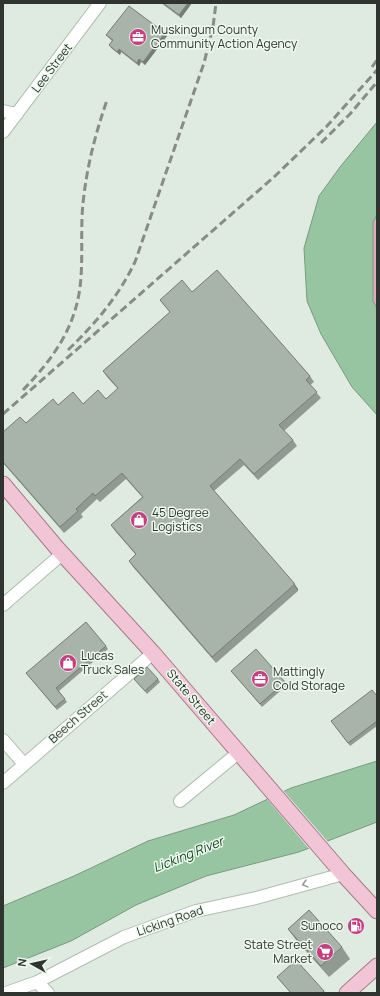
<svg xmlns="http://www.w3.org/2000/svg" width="380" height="996" font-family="Manrope,sans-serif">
<rect width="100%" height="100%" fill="#dfebe1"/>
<path fill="#dbaebe" d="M377,215V308L373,301V222Z"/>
<path fill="#98c5a1" stroke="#799a7f" d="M377,122V215L373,222V301L377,308V415L352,387L321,334L307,301L304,248L319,196L340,167Z
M377,761V822L299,852L206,876L136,905L71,941L3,968V906L74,876L148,841L234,815L291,788Z"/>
<path fill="#dfebe1" d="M283,790L329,843L310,850L266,798Z"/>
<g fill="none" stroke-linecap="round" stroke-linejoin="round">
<g stroke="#b1bcb3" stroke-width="14">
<path id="minor" d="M3,111L17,114
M3,132L100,3
M3,605L62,554
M3,740L24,764
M3,783L153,653
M180,801L238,753
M37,982L48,993
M6,993L37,982L124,937L196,911L256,898L343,874"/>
</g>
<g stroke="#a8798a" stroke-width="17">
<path id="major" d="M3,484L57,548L153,653L343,874L377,911
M347,993L377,966"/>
</g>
<use href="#minor" stroke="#fff" stroke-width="12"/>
<use href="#major" stroke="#f1c5d6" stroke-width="15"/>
<path stroke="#858d86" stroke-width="3" stroke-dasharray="8 4" stroke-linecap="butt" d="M372,67L377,60
M321,143L350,114L377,82
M68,350C96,323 118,297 135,262L204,63L213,27L216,3
M23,390C50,362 72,333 79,294C84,265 80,233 83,203C87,166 95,135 107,100
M3,414L274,177L327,126L377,70"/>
</g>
<path fill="#909a92" d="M161,3H192L181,18Z
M106,35L167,36L145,65L141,62L139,66L121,52L120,55L111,48L109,45L112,41Z
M192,292L310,376L314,382L310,385L321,398L284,431L293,440L297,446L258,480L244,465L214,491L298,589V591L216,663L133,567L129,561L136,555L115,531L111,525L142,497L126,479L100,502L97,499L81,514L83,517L64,533L3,463V432L26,423L58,405L83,404L106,399L118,389L107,377L103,371L170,312L160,300Z
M106,646L108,649L59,691L67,702L57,710L26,673Z
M231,671L285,682L287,685L262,707Z
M134,679H158L160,682L147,694Z
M377,696V726L350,746L331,721Z
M288,929L342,947L350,959L329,977L296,940Z
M277,977L324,991L326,993H291Z"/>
<path fill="#767d77" d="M188,3H192L181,18L179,15Z
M165,33L167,36L145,65L143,62Z
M119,49L121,52L120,55L117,52Z
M139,59L141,62L139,66L137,63Z
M294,583L298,589V591L294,585Z"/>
<path fill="#a8b3aa" stroke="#767d77" d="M163,3H188L179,15Z
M129,6L165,33L143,62L139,59L137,63L119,49L117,52L109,45L113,40L106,35Z
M217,270L310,376L306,380L317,392L279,425L293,440L254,474L240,459L210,486L294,583V585L212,657L129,561L136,554L111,525L143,497L122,473L95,496L93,493L76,509L78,511L60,527L3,462V432L20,417L26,423L53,399L58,405L73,392L83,404L98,390L106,399L118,388L103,371L170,312L160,300L182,280L192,292Z
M86,622L106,646L56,688L65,699L55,707L26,673Z
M256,649L285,682L260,704L231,671Z
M147,667L158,679L145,691L134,679Z
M372,690L377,696V721L348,743L331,721Z
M309,910L342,947L321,966L288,929Z
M296,960L324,991L322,993H291L277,977Z"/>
<defs><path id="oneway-chevron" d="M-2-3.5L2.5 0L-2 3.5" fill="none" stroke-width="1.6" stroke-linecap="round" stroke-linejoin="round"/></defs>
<use stroke="#989a98" href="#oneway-chevron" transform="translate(305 884) rotate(165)"/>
<defs>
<g id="office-disc" transform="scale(0.9)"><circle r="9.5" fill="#c53f80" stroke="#edf9ee"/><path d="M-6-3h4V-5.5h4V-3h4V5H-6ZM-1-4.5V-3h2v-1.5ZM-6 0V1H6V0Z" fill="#fff"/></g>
<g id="shop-disc" transform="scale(0.9)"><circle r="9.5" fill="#c53f80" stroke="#edf9ee"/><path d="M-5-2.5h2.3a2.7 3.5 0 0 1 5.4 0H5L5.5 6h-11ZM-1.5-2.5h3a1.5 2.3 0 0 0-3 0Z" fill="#fff"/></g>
<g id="fuel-disc" transform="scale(0.9)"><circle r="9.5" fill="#c53f80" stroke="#edf9ee"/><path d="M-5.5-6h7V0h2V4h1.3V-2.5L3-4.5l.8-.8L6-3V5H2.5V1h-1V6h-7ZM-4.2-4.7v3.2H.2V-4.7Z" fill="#fff"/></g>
<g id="supermarket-disc" transform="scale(0.9)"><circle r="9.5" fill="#c53f80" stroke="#edf9ee"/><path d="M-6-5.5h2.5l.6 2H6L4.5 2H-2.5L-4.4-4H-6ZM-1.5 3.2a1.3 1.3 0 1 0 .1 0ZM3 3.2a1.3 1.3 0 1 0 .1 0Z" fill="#fff"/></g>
</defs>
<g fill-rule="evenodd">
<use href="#office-disc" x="138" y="37"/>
<use href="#shop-disc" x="139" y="520"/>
<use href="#shop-disc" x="68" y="663"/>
<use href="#office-disc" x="260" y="679"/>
<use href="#fuel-disc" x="356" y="926"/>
<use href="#supermarket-disc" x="325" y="952"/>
</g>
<g text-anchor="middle" stroke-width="3" stroke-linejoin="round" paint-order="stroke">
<g font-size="12" fill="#303430" stroke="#edf9ee" text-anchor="start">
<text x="151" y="34">Muskingum County<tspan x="151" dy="14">Community Action Agency</tspan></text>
<text x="152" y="517">45 Degree<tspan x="152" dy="14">Logistics</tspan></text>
<text x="81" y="660">Lucas<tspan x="81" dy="14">Truck Sales</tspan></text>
<text x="273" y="676">Mattingly<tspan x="273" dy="14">Cold Storage</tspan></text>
<text x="343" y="930" text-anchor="end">Sunoco</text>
<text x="312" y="949" text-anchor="end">State Street<tspan x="312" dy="14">Market</tspan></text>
</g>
<g font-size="12" fill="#303430" stroke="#edf9ee">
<text transform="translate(52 68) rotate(-53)" y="4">Lee Street</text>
<text transform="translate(191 697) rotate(50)" y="4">State Street</text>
<text transform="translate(78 717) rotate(-41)" y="4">Beech Street</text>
<text transform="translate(170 921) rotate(-19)" y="4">Licking Road</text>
</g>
<g font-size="13" font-style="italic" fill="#124422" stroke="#edf9ee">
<text transform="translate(188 854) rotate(-22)" y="5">Licking River</text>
</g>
</g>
<rect width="380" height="996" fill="none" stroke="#303430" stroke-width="8"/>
<g transform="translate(32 964) rotate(278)" stroke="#edf9ee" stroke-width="3" paint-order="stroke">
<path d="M0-3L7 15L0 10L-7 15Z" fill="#303430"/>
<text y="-6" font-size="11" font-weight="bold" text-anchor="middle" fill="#303430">N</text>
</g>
</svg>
